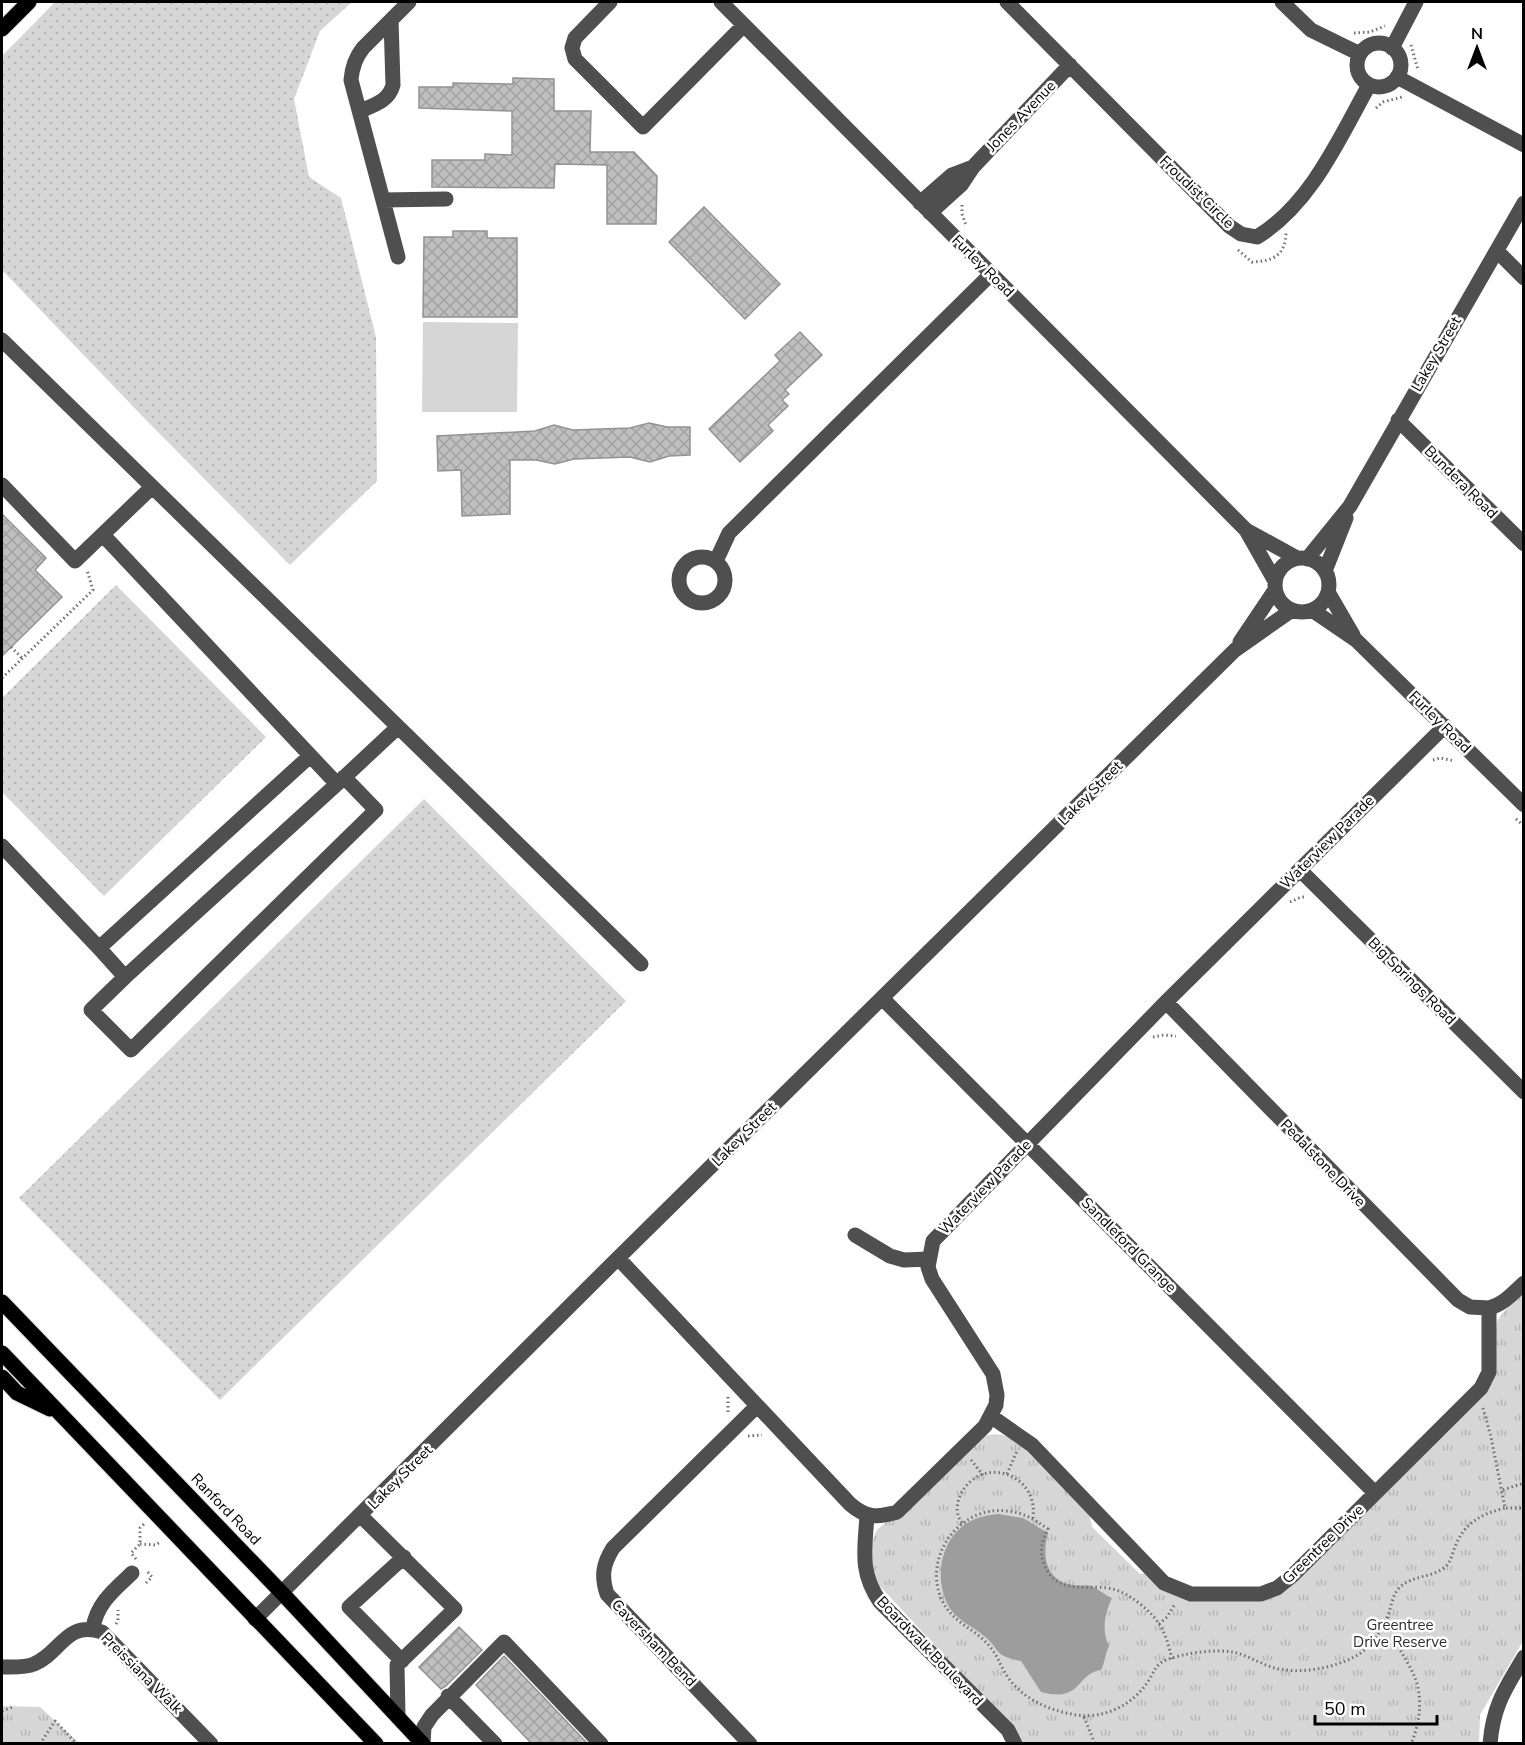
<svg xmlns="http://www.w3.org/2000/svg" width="1525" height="1745" font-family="'Nunito Sans',sans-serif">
<defs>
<pattern id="grass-dots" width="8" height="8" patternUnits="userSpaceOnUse" patternTransform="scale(1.5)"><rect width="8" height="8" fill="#d6d6d6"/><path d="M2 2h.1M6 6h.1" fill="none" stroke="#b6b6b6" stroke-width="1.8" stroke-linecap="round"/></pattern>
<pattern id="park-tufts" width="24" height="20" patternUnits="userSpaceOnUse" patternTransform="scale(1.5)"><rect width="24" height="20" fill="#d6d6d6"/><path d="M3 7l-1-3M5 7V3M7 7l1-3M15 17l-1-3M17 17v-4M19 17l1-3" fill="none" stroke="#b6b6b6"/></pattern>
<pattern id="building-cross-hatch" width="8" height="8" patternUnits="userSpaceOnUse" patternTransform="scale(1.5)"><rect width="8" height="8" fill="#bfbfbf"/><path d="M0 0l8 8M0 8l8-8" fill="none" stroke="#a2a2a2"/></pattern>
</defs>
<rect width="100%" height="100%" fill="#fff"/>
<path fill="url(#grass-dots)" d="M55,2H352L320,31L294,99L309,177L341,198L376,337L377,481L290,565L146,420L2,270V56Z
M116,585L266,737L104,896L2,792V698Z
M424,799L626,1001L220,1400L19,1198Z"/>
<path fill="url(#park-tufts)" d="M1523,1291V1641L1480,1715L1479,1743H1022L1013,1730L879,1585C872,1568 867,1547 877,1530L985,1436C998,1433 1006,1435 1017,1441L1090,1516L1092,1527L1140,1574L1147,1573C1161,1588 1174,1598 1195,1601H1263L1275,1597L1288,1589L1488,1390L1497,1321L1502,1314Z
M2,1706L40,1707L79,1743H2Z"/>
<path fill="#d6d6d6" d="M423,322L518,323L517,412H422Z"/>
<path fill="#9d9d9d" d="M998,1514L1023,1518L1048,1533C1042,1555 1045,1580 1072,1585C1078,1586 1085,1585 1091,1586C1097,1588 1105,1595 1112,1598C1105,1613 1101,1630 1109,1646C1105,1654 1105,1662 1101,1670C1075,1674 1083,1703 1041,1692L1021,1661C992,1655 1003,1652 984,1636C974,1627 960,1622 951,1610C933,1583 939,1541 967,1523C977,1517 987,1515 998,1514Z"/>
<path fill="url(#building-cross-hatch)" stroke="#939393" stroke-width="1.5" d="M513,78L554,79V111H591L590,152H634L657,176L656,224H607V165L555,164L554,188L432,187V160H485V154L512,155V111L419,108V87H453V83L513,84Z
M704,207L780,284L745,319L669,242Z
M453,231H487V238H517V317H423L424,237H453Z
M800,332L822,355L785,390L789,394L782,400L788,406L768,425L773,431L740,462L709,429L780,361L775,355Z
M649,423L667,427H690V455L669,456L650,462L630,457L574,459L555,464L536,460H510V514L462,516L461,470L438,471L437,436L535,431L554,425L573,430L630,428Z
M2,514L46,558L35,570L62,597L2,656Z
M459,1627L482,1650L446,1686L441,1689L419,1667Z
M504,1656L587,1743H531L476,1685Z"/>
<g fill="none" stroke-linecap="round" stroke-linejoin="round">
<g stroke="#dbdbdb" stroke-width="17">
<path id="major" d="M2,29L29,2
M2,1302L283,1594L423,1744
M2,1353L376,1744
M2,1377L17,1393L50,1409"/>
</g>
<path stroke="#717171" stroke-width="3" stroke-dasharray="1.5 3" stroke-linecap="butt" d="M1354,33L1370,32L1385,26
M1411,45L1418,70
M1376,108L1383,102L1402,97
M962,205V214L966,225
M1238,250L1252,262C1273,261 1285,256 1286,233
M11,647L22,658
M2,678L93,590L87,570
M1433,760L1440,758L1455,761
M1516,819L1524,826
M1290,902L1301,897H1306
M1153,1037L1164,1035L1176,1036
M1483,1408L1491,1437L1505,1508H1524
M728,1412V1397
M748,1436L762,1435
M971,1460L983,1475
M1007,1474L1017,1451
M1503,1490L1524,1483
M962,1523C956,1515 956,1505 960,1496C979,1454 1039,1472 1033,1518
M140,1544L156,1545L161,1541
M136,1559L131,1553L140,1544V1528L144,1524
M146,1583L152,1577L146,1570
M1388,1617C1391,1637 1402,1652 1411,1669C1424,1693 1421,1720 1411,1744
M116,1624L118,1621V1610
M1159,1624L1167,1617L1175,1604
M1172,1659C1169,1647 1166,1634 1159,1624C1152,1612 1133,1597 1121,1592C1094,1579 1059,1601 1044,1564C1039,1551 1042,1540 1048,1529C1035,1520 1023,1512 1007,1511C961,1505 923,1555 941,1598C952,1624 976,1628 991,1648C998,1657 1001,1667 1007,1676C1022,1698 1046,1709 1071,1714C1101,1721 1133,1706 1149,1680C1154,1672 1156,1664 1166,1660C1185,1653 1213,1649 1233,1652C1246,1655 1258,1662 1271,1667C1297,1675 1331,1669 1354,1657C1370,1649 1381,1632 1388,1615C1392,1605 1392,1595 1400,1587C1413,1575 1432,1578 1445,1567C1451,1562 1452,1554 1455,1547C1464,1523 1481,1514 1505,1508
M2,1711L13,1707
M1084,1717L1095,1744
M40,1744L55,1721L77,1744"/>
<path stroke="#4f4f4f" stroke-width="15" d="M610,2L575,38L572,48L575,59L643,127L744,25
M721,2L1246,530L1275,581
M1007,2L1229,226L1241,234L1257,237C1311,204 1339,139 1369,85
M1282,2L1311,30L1360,54
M1357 65a22 22 0 1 1 44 0a22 22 0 1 1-44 0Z
M1392,48L1416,2
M1397,77L1524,145
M360,111C374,105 389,101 393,85L391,20
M383,200L446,199
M920,203L952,175L973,167
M930,213L961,185L973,167L1070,65
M1497,251L1524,278
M398,257L351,80C352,67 355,58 363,48L409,2
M2,340L641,964
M1398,420L1524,544
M2,485L75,561L152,487
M1246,530L1297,558
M103,535L337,784L398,727
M679 580a23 23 0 1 1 46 0a23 23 0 1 1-46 0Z
M1275 585a27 27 0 1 1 54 0a27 27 0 1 1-54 0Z
M1307,559L1350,506L1524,203
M716,561L729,533L991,274
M1325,571L1346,518
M1328,592L1353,635
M1312,610L1356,640L1524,805
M1240,642L1275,590
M310,756L99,948L125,977L337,784
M2,846L99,948
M1300,870L1524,1092
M125,977L91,1010L131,1050L376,810L344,777
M882,998L1375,1493
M1166,1002L1458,1300L1470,1307L1489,1308
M855,1235L890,1256L904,1260L929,1259
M618,1258L850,1504C866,1518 877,1518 897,1512L985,1426L996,1405L997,1395L993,1374L932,1279L928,1267L933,1241L1166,1002L1445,726
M992,1417L1032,1445L1164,1583L1191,1594H1261L1277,1588L1292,1576L1481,1388L1489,1372V1308C1504,1304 1513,1293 1524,1283
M867,1515C865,1550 859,1571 880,1602L1008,1730L1015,1744
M361,1516L455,1609L397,1665L398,1717
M255,1619L618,1258L1235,650L1292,610
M93,1628C97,1603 114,1590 132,1573
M402,1661L349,1607L404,1557
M2,1667C12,1667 25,1668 34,1664C61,1653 66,1620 102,1632L211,1744
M448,1696L495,1744
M423,1743L424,1727L432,1715L504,1642L601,1744
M750,1744L607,1594C601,1576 603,1564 613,1548L757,1406
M1490,1744C1493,1706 1505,1689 1524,1657"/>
<use href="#major" stroke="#000" stroke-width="15"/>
</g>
<g text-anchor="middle" stroke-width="5" stroke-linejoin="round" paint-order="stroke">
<g font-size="15" fill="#000" stroke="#fff">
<text transform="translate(1021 116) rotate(-46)" y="5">Jones Avenue</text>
<text transform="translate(1197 192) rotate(44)" y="5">Froudist Circle</text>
<text transform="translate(983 266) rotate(45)" y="5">Furley Road</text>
<text transform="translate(1436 354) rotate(-60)" y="5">Lakey Street</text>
<text transform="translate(1461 482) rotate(45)" y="5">Bundera Road</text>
<text transform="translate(1440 722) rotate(45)" y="5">Furley Road</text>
<text transform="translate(1090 793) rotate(-45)" y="5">Lakey Street</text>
<text transform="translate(1327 842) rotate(-45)" y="5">Waterview Parade</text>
<text transform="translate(1412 981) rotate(45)" y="5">Big Springs Road</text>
<text transform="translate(744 1134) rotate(-45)" y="5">Lakey Street</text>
<text transform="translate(1323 1163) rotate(46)" y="5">Pedalstone Drive</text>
<text transform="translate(985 1187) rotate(-46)" y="5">Waterview Parade</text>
<text transform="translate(1129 1245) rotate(45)" y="5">Sandleford Grange</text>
<text transform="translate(400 1477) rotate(-45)" y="5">Lakey Street</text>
<text transform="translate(226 1509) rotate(46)" y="5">Ranford Road</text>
<text transform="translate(1323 1544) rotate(-44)" y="5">Greentree Drive</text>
<text transform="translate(654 1643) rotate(46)" y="5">Caversham Bend</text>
<text transform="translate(930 1651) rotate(46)" y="5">Boardwalk Boulevard</text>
<text transform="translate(142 1673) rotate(45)" y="5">Preissiana Walk</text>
</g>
<g font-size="15" fill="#2d2d2d" stroke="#fff">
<text x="1400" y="1630">Greentree<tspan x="1400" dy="17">Drive Reserve</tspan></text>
</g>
</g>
<rect width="1525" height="1745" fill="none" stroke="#000000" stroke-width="6"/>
<g transform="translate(1477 48)" stroke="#ffffff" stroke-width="4.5" paint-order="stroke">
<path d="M0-4.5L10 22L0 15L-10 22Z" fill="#000000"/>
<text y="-9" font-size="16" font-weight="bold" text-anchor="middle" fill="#000000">N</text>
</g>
<path d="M1315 1715v9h122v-9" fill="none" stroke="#000000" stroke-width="3"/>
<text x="1324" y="1715" font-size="18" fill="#000000" stroke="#ffffff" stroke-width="4.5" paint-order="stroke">50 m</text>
</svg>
